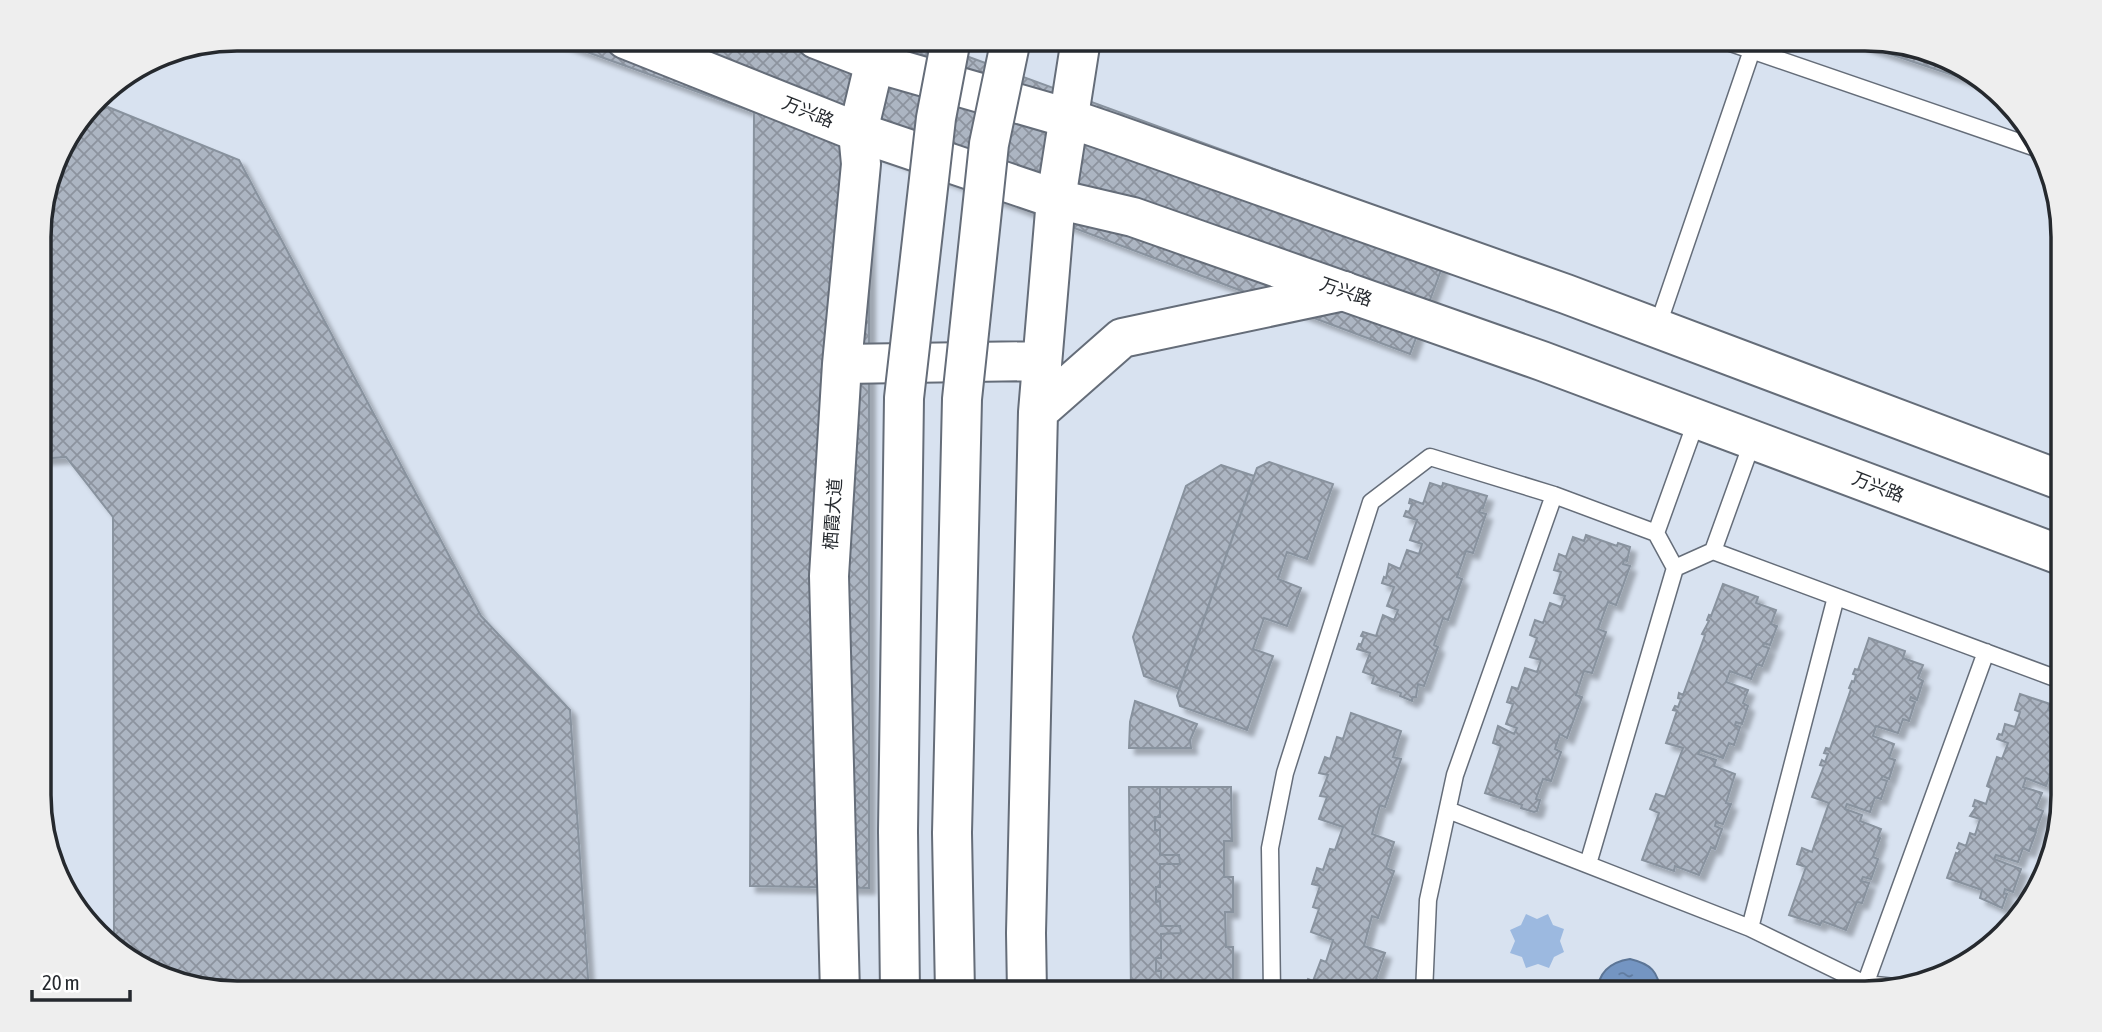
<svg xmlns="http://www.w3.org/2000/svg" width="2102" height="1032" font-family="'Asap Condensed','Noto Sans SC',sans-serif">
<defs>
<pattern id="water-ripples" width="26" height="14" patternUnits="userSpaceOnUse" patternTransform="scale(1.75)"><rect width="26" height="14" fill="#7495c2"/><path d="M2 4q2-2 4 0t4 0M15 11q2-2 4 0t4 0" fill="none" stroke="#5f7a9e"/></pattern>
<pattern id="building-cross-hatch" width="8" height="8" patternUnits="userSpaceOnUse" patternTransform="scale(1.75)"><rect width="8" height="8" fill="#acb5c2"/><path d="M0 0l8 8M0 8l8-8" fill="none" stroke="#8c939e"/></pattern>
<filter id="shadow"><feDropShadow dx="6" dy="6" stdDeviation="2" flood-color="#0004"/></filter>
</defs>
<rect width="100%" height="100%" fill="#d8e2f0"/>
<path fill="#9cb9e0" d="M1526,914L1537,919L1548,914L1553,925L1564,929L1560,941L1564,952L1554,957L1549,968L1538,964L1526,968L1522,957L1510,953L1515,941L1510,930L1521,925Z"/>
<path fill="url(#water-ripples)" stroke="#5c7596" stroke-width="2" d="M1630,959C1651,964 1658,971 1661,993H1597C1598,973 1610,962 1630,959Z"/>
<path fill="url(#building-cross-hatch)" stroke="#88929e" stroke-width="2" filter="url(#shadow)" d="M551,39H920L1454,235L1410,354L869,151V888L750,886L754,112Z
M1845,39H1865L1953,59L1986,86Z
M108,107L239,160L481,616L570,710L589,993H237L149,973L114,944L113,517L66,457L39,459V223L59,149L82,119Z
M1269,462L1333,484L1307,559L1287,552L1278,579L1301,588L1287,626L1264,618L1253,649L1273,656L1247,730L1180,706L1177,696L1257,468Z
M1221,465L1254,476L1179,689L1144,676L1133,637L1186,486Z
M1430,483L1442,487L1443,483L1487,496L1483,508H1481L1479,512L1486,514L1473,553L1466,551L1457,577L1462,579L1448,620L1443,618L1434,645L1438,647L1424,686L1418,684L1416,697H1413L1412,701L1400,696L1401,693L1372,683L1374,676L1363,672L1370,653L1357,649L1359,644L1361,645L1364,637L1361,636L1363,632L1376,636L1383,615L1394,620L1398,610L1387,606L1394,587L1382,583L1384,577L1386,578L1389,564L1400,569L1407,550L1419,554L1422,544L1410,540L1417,520L1404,516L1406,511L1409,512L1412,504L1409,503L1410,499L1423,504Z
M1586,535L1617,546L1618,543L1630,547L1627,561L1624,560L1623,564L1630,566L1616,605L1608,602L1598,629L1606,632L1592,673L1584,671L1576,695L1582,697L1567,738L1560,734L1555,749L1561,752L1551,781L1543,779L1536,799L1540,800L1537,811L1534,812L1521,808L1522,805L1485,793L1501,746L1493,743L1498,726L1514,734L1517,728L1506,724L1513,704L1507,702L1512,687L1518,689L1525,668L1537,672L1541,660L1530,657L1537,638L1530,635L1535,620L1543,623L1550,603L1561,607L1565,596L1554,593L1561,572L1554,570L1559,554L1566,557L1573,537L1584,541Z
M1723,584L1758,597L1756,603L1776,610L1771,624L1777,626L1770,645L1764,643L1763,646L1769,648L1762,666L1757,664L1751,679L1730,671L1726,682L1748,690L1743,703L1748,706L1742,724L1736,722L1735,725L1740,727L1734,745L1729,743L1723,758L1700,750L1698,754L1716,760L1714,766L1735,774L1726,803L1731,804L1723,824L1716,822L1715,826L1722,829L1715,849L1711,847L1699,875L1675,866L1674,871L1642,860L1659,813L1650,809L1656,794L1665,797L1683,748L1666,743L1677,711L1673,710L1675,706L1678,707L1681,699L1678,698L1679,693L1683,695L1705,635L1702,634L1709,621L1707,620L1709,615L1711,616Z
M1869,638L1905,651L1903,658L1923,665L1918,678L1923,681L1917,700L1911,697L1910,700L1915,702L1909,721L1903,719L1898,733L1876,726L1873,736L1894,744L1889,758L1895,760L1889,779L1883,776L1881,779L1887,781L1881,799L1875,797L1870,812L1847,804L1845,809L1862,815L1860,821L1881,829L1878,837L1880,838L1873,857L1878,859L1871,879L1863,877L1861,881L1869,883L1862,903L1857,902L1846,930L1822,921L1820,925L1789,915L1806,867L1797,864L1802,848L1812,852L1829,803L1812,797L1824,766L1820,765L1822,760L1825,762L1828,754L1824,753L1826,748L1830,749L1851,689L1849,688L1852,681L1854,682L1856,675L1853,674L1855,669L1858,670Z
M2020,694L2050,704L2048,710L2060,714L2061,710L2063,711V752L2058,751L2057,753L2063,755V759L2058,774L2051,772L2046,786L2026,778L2023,787L2042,793L2036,808L2043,811L2036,830L2029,827V829L2036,832L2029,851L2023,848L2018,862L1996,855L1994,859L2021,869L2013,892L2005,889L2004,893L2007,894L2002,908L1980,898L1982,890L1947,878L1956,853L1958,854L1960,850L1957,848L1959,843L1966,846L1970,833L1975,835L1980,819L1970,816L1976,807L1973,806L1975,800L1986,804L1991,788L1987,786L1997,757L2002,759L2008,743L1997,739L1999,734L2002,735L2005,724L2015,727L2020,712L2015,710Z
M1135,701L1197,724L1190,740L1191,748H1129L1130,722Z
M1351,713L1401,731L1393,757L1401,759L1385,807L1380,805L1372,834L1394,842L1386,868L1394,871L1378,918L1372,916L1364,946L1385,953L1376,979L1385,982L1381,993H1303L1308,979L1313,981L1321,960L1326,962L1333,940L1311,932L1319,909L1313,907L1320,886L1312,884L1317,868L1323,870L1330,849L1335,850L1343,827L1319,819L1327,797L1320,796L1328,775L1319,773L1325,757L1330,759L1337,737L1343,739Z
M1129,787H1160V817H1155V830H1160V855H1179L1180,864H1160V887H1156V902L1160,901L1161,926H1180L1181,933L1161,934V958H1156V971H1161V993H1131Z
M1160,787H1231L1232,841H1224V877H1233V912H1225L1226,947H1233V983H1225V993H1161V971H1156V958H1161V934L1181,933L1180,926H1161L1160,901L1156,902V887H1160V864H1180L1179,855H1160V830H1155V817H1160Z"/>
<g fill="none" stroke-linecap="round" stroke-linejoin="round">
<g stroke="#656d79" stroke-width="19">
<path id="service" d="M1719,39L2036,148
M1657,328L1752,50
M1753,440L1713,551L2063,681
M1656,533L1675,568L1713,551
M1448,810L1750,928L1836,597
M1588,864L1675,568
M1750,928L1865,984L1895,987
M1272,993L1270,848L1285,773L1371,502L1430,457L1554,495
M1424,993L1428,900L1455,775L1554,495L1656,533L1697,419
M1862,993L1986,652"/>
</g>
<g stroke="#656d79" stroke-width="42">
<path id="secondary" d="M842,364L1042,361
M1038,412L1122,338L1344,291
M840,993L829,576L842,364L861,164L858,132L880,39
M1027,993L1026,933L1038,412L1056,199L1081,39"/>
</g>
<g stroke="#656d79" stroke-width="42">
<path id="primary" d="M625,39L858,132L1056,199L1133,217L1542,361L2063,556
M816,39L883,65L1068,118L1109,132L1566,294L2063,481"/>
</g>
<use href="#service" stroke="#fff" stroke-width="16"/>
<use href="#secondary" stroke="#fff" stroke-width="38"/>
<use href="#primary" stroke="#fff" stroke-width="38"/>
<g stroke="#656d79" stroke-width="42" stroke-linecap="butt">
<path id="trunk-bridge" d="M900,993L898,831L904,398L936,118L951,39
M955,993L952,833L962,399L989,144L1011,39"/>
</g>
<use href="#trunk-bridge" stroke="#fff" stroke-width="38"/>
</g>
<g text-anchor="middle" stroke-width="7" stroke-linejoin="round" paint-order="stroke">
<g font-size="18" fill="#25292e" stroke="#fff">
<text transform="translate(808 112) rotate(22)" y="6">万兴路</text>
<text transform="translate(1346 292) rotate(19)" y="6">万兴路</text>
<text transform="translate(1878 487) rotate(21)" y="6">万兴路</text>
<text transform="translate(833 514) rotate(-86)" y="6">栖霞大道</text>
</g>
</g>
<path d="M0 0H2102V1032H0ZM237 51H1865A186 186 0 0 1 2051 237V795A186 186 0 0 1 1865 981H237A186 186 0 0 1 51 795V237A186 186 0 0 1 237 51Z" fill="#eee" fill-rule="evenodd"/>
<path fill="none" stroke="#25292e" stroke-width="3.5" d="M237 51H1865A186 186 0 0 1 2051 237V795A186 186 0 0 1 1865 981H237A186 186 0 0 1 51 795V237A186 186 0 0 1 237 51Z"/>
<path d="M32 990v10h98v-10" fill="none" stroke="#25292e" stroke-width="3.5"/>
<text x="42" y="990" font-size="21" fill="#25292e" stroke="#ffffff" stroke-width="5" paint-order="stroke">20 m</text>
</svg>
